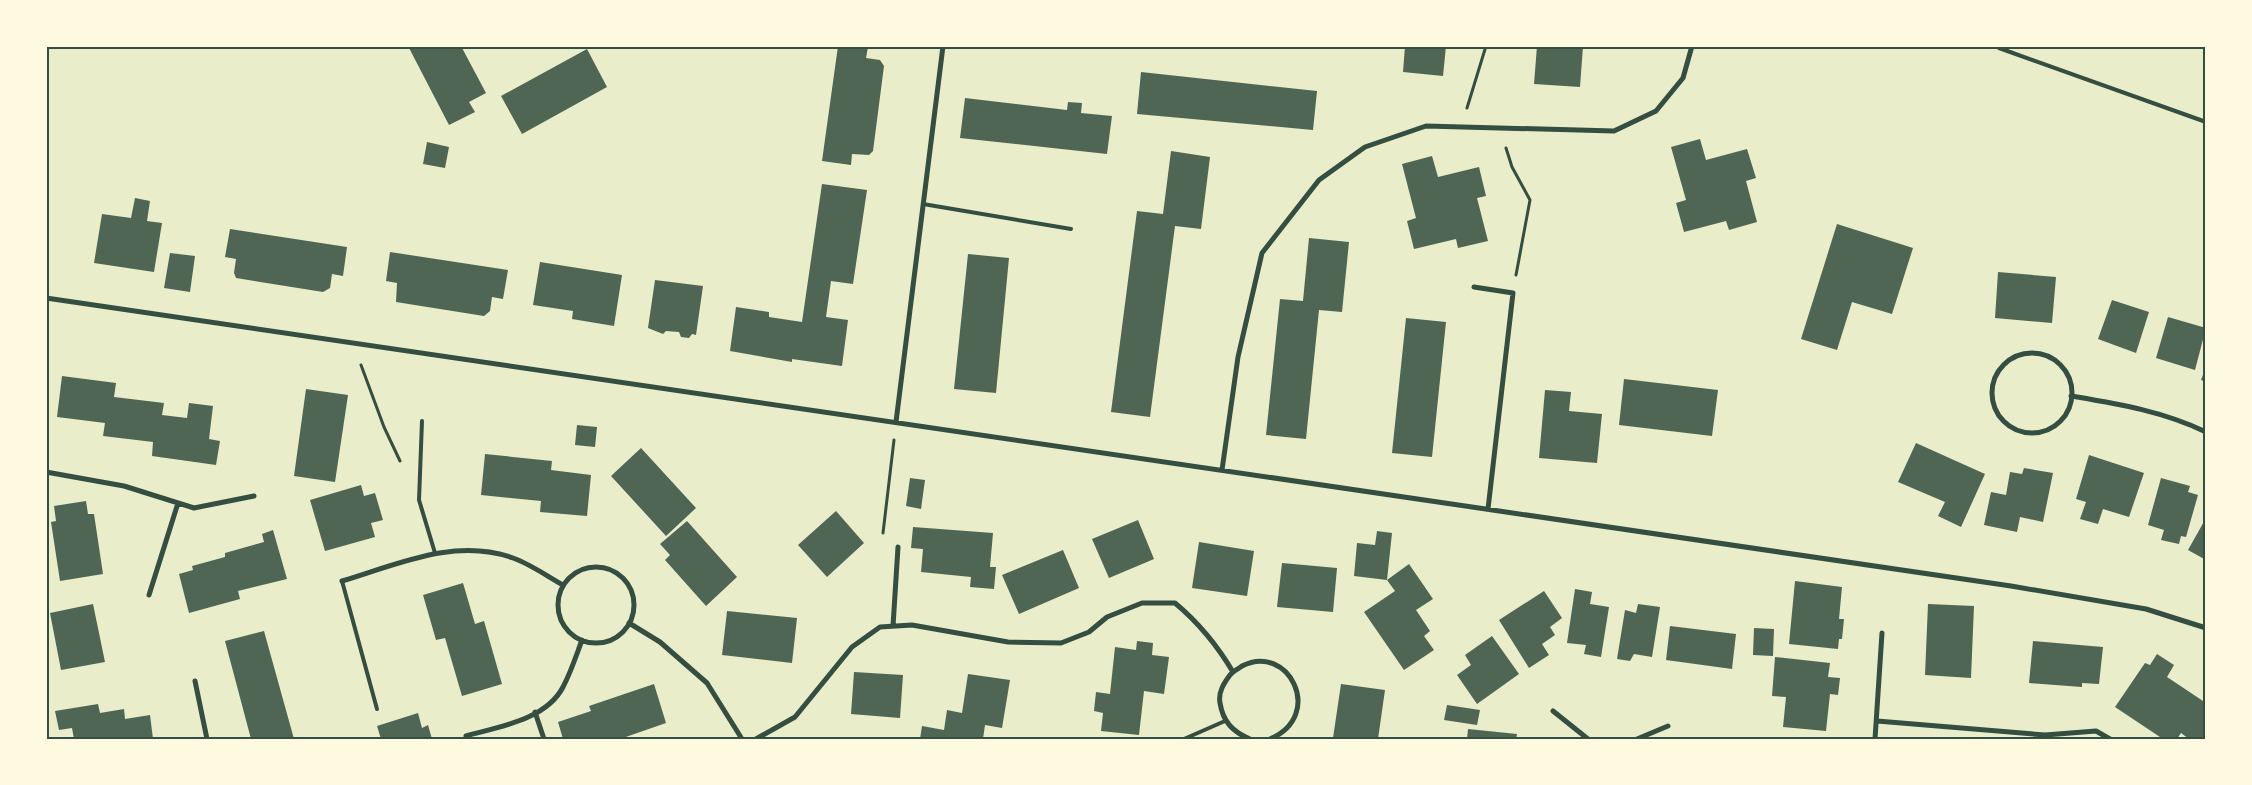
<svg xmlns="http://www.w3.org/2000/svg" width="2252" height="785" font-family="Figtree,sans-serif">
<rect width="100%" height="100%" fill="#e9edc9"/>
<path fill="#4f6655" d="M408,46H461L486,93L469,102L475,112L449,125Z
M838,46L868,47L866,58L880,60L884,66L873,151L869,155L852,154L851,165L822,161Z
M1405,46H1446L1443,76L1403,72Z
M1537,46H1583L1580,87L1534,84Z
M587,49L607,87L522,134L501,96Z
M1141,72L1317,91L1313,130L1137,114Z
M965,98L1067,110L1068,102L1082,103L1081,113L1112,116L1107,154L960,138Z
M1700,139L1706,160L1747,149L1756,178L1746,181L1757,222L1729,230L1726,221L1684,232L1676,203L1686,200L1671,147Z
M427,142L449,147L445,168L423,164Z
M1171,151L1210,157L1201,229L1175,226L1150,417L1111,412L1137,211L1163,214Z
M1432,156L1438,177L1479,167L1486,196L1477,198L1488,241L1458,248L1456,239L1414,249L1407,221L1416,218L1402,164Z
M822,184L867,190L853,284L831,281L826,317L848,320L842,366L792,359V362L730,351L736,307L769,312V317L802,322Z
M135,198L150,201L147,221L162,223L154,272L94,263L102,214L131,218Z
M1837,224L1913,248L1892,314L1852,302L1837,350L1801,339Z
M230,229L347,247L343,276L332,274L330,288L323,292L236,278L234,273L236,259L225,257Z
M1309,238L1349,242L1342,312L1319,310L1306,439L1266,435L1280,299L1303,301Z
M390,252L508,270L503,299L492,297L490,311L484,316L396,302L397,283L386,281Z
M170,253L195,256L190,292L164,288Z
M968,254L1009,258L996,393L954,389Z
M540,262L622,275L614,326L572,319L573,311L533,305Z
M1998,272L2056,277L2052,323L1995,318Z
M655,280L703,286L696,335L692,334L689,338L681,337L679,332L666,331L663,334L648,328Z
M2112,300L2149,312L2136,353L2098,339Z
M2168,317L2206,328L2195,370L2156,358Z
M1406,318L1446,322L1432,457L1392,453Z
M2206,367V382L2201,380Z
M62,376L116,383L114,397L164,403L162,415L187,418L189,403L213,406L209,439L220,441L216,465L152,456L153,442L103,436L105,423L57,417Z
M1624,379L1718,390L1712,436L1619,425Z
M306,389L348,395L335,482L294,476Z
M1545,390L1571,392L1569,411L1602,414L1597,463L1539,458Z
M577,425L597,427L595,447L575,445Z
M1916,443L1985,474L1961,527L1938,516L1945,502L1898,482Z
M641,448L696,508L666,536L611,476Z
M485,454L552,461L551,470L591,475L587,516L540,512L541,501L481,495Z
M2089,455L2144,473L2129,517L2103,509L2098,524L2080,519L2086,502L2076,499Z
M2024,468L2053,473L2043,522L2020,517L2017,532L1984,525L1991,492L2006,495L2010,472L2022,474Z
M910,478L925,480L921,509L906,506Z
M2161,478L2190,486L2188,492L2198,495L2186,537L2181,536L2179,544L2161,540L2164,530L2148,525Z
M361,485L364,496L375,493L383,520L371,523L375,537L325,551L310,500Z
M86,501L88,514H94L103,574L60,581L51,522L56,521L54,506Z
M836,511L864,543L827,577L798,545Z
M2206,518V560L2188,550Z
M1138,520L1154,559L1109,578L1092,539Z
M687,521L737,577L706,606L665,560L670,555L660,544Z
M913,527L993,533L990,567H996L994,589L970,587L971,577L921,572L923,549L911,548Z
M273,530L287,579L238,591L240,599L189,613L179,574L193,570L192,566L225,557V553L264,542L262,534Z
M1377,531L1392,533L1387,580L1354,576L1357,543L1375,545Z
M1199,542L1254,551L1247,596L1192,588Z
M1063,550L1079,588L1019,614L1002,575Z
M1282,563L1337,568L1333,612L1277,607Z
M1409,564L1433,599L1416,610L1430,631L1424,636L1434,650L1404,670L1364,612L1395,591L1387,580Z
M1795,581L1842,587L1839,619H1844L1842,639H1839L1838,649L1789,644Z
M463,583L475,624L484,621L502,684L462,696L445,638L436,640L423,595Z
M1575,589L1592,592L1590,604L1609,607L1601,657L1584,654L1586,645L1567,643Z
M1544,591L1562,618L1550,627L1555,635L1542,644L1549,655L1529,668L1499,620Z
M93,604L105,662L61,670L50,613Z
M1638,604L1660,607L1652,657L1634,654L1630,661L1617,659L1625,610L1636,613Z
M1928,604L1974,606L1971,678L1925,675Z
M727,611L797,618L792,663L722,655Z
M1670,626L1736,634L1732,669L1666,660Z
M1754,628L1774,629L1773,656L1753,655Z
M264,631L294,739H251L225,641Z
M1492,636L1519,674L1477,704L1457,675L1471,665L1465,655Z
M1137,641L1153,643L1152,655L1169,657L1164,694L1144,691L1139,735L1101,731L1103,713L1094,711L1096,692L1110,694L1115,647L1136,650Z
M2033,641L2103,647L2099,684L2082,683V687L2029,683Z
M2157,654L2174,665L2167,677L2206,703V734L2203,739H2189L2181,733L2177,739H2163L2115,707L2145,663L2150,665Z
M1775,657L1830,663L1828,677L1840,678L1838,695L1830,694L1826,731L1783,727L1786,697L1772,696Z
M854,672L903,675L900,718L851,714Z
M968,674L1010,680L1002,728L985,725L983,739H920L922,726L944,730L947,710L962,713Z
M654,684L666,723L620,739H563L558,722L591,711L589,706Z
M1341,684L1385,690L1378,739L1333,738Z
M98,704L100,713L124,709L125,719L150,715L153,739H74L72,728L59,730L55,711Z
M1447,705L1480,710L1477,725L1444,720Z
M418,713L422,728L428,725L432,739H381L377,726Z
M1468,729L1517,734L1516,739H1467Z"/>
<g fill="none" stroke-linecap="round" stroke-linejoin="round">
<path stroke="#344e41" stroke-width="3" d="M1467,108L1486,46
M1506,148L1512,167L1530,200L1516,275
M361,365L384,427L400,461
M883,533L894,440"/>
<path stroke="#344e41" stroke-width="4" d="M2000,46L1999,48L2206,122
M923,204L1071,229
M422,421L419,500L435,553
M342,581L377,709
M1184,739L1225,721"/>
<path stroke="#344e41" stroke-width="5" d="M1474,287L1513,293L1488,509
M46,298L2011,586L2146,609L2206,628
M1992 393a40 40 0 1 1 80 0a40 40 0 1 1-80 0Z
M2071,396C2118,404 2162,411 2206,432
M896,422L943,46
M1222,470L1238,357L1262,253L1319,180L1365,147L1426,126L1614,131L1656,111L1683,78L1692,46
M46,472L124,486L194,508L254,496
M558 605a38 38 0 1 1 76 0a38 38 0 1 1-76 0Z
M342,581C396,565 455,537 513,558C530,564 547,576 563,585
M149,595L178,503
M629,623L660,642L707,683L742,739
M893,626L898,547
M195,681L207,739
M1553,711L1588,739
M535,712L544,739
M1877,721L2045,735L2096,731L2110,739
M466,736C498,727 546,720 563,687C571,672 576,656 582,640
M756,739L795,717L852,647L880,627L912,625L1008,642L1061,643L1089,632L1107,617L1142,603H1175C1199,623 1217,645 1233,672
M1250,739C1233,732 1223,722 1220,703C1218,692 1224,683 1230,675C1233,671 1238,669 1242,666C1288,642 1326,715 1270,739
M1637,739L1668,726
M1875,739L1882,633"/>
</g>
<rect width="2252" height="785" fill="none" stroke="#fefae0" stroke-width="95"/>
<rect x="48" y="48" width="2156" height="690" fill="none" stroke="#344e41" stroke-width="2"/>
</svg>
